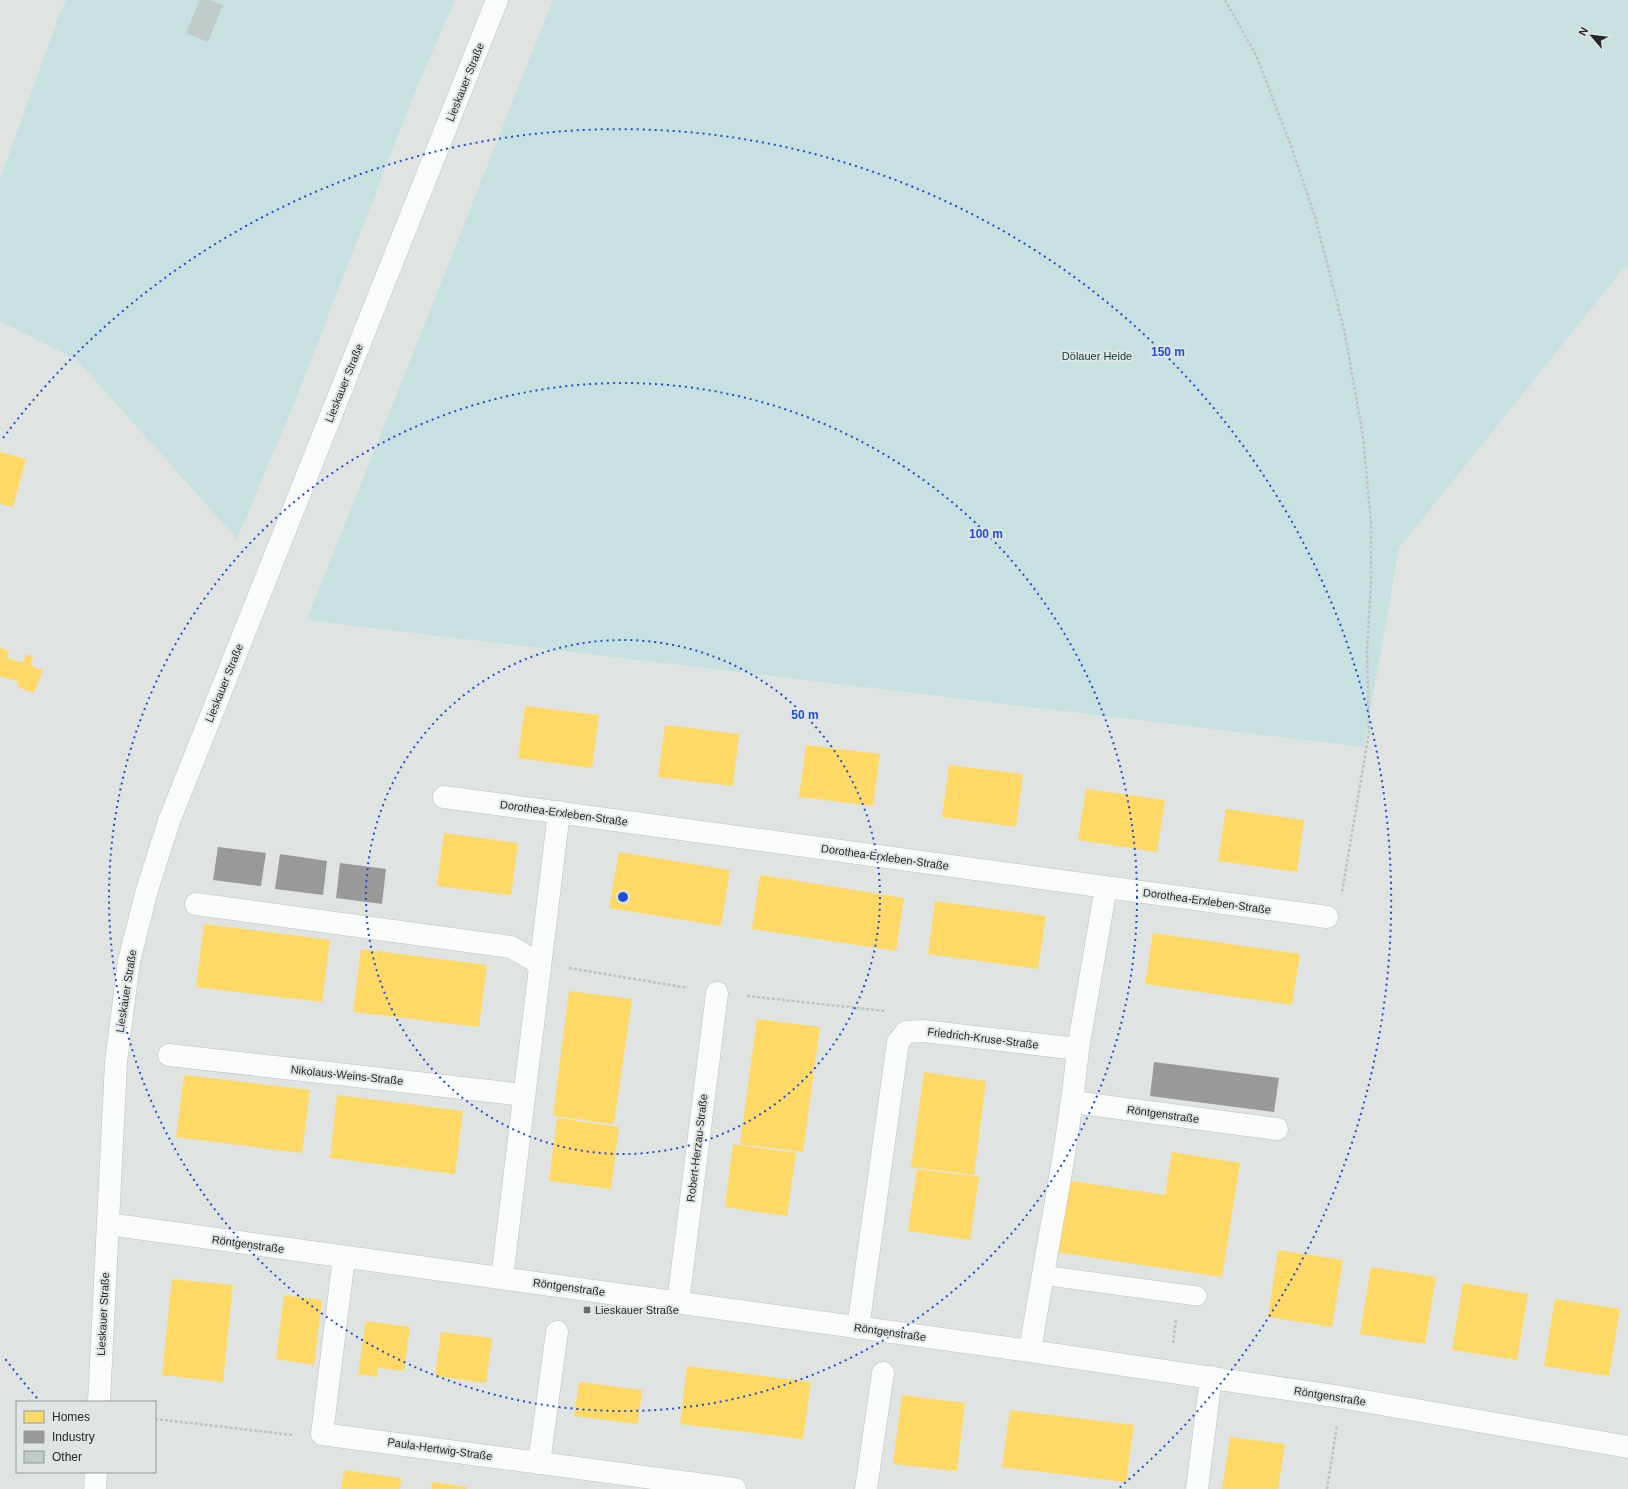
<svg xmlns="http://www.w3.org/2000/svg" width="1628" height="1489" font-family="Helvetica,sans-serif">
<rect width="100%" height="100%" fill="#dfe4e3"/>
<path fill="#c7e1e0" d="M66,0H455L416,89L295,401L237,539L77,360L0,321V179L60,13Z
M553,0H1628V267L1623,269L1399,548L1364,747L307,620Z"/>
<path fill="#ffd966" d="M0,452L26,459L13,507L0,504Z
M0,648L9,651L7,658L23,663L26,654L33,657L31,666L43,670L34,693L17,687L19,682L0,676Z
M525,706L599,715L592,768L518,758Z
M665,725L739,734L733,786L658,777Z
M806,745L880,754L873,806L799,797Z
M949,765L1023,774L1016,827L942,817Z
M1086,789L1165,800L1157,852L1078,840Z
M1226,809L1304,820L1297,872L1218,861Z
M444,833L518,843L511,895L437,886Z
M619,852L730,870L721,926L609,908Z
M760,875L904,898L896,951L752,929Z
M935,901L1046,916L1038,969L928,954Z
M204,924L330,940L322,1002L196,987Z
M1153,933L1300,954L1292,1005L1145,984Z
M361,949L487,965L479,1027L353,1012Z
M569,991L632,999L614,1124L553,1116Z
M757,1019L820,1027L803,1152L740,1144Z
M924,1072L986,1081L974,1175L911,1167Z
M184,1075L310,1090L302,1153L176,1137Z
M337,1095L463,1111L455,1174L330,1158Z
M557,1118L619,1127L611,1189L549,1181Z
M733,1144L796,1153L787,1216L725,1207Z
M1172,1152L1240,1163L1222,1277L1055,1252L1066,1180L1165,1195Z
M917,1169L979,1177L970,1240L908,1231Z
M1278,1250L1343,1260L1332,1327L1268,1317Z
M1371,1267L1436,1277L1425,1344L1360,1334Z
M172,1279L233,1285L223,1382L162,1375Z
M1463,1283L1528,1294L1517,1360L1452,1350Z
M284,1295L322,1300L314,1365L276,1359Z
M1555,1299L1620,1309L1609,1376L1544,1366Z
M366,1321L410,1327L404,1371L378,1368L377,1377L358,1374Z
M441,1332L492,1338L486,1383L435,1376Z
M687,1366L811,1382L803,1439L680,1424Z
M579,1382L642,1390L638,1424L574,1416Z
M902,1395L965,1403L957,1471L893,1464Z
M1010,1410L1134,1425L1126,1482L1002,1467Z
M1230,1437L1285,1444L1278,1489H1222Z
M344,1470L401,1478L400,1489H341Z
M432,1482L467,1487V1489H431Z"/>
<path fill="#999" d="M218,847L266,853L261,886L213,880Z
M280,854L327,861L323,895L275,889Z
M340,863L386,869L382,904L336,898Z
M1154,1062L1279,1078L1274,1112L1150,1096Z"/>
<path fill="#c0cbca" d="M200,0H209L223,5L208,42L186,33Z"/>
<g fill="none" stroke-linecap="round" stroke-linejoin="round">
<g stroke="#bdc1c0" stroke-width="20">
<path id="lane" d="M1042,1275L1197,1296"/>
</g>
<g stroke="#bdc1c0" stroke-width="23">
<path id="street" d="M444,797L1327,917
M196,904L511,947L540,964
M169,1055L524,1095
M1073,1102L1277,1129
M108,1224L1030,1351L1341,1397L1628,1447
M344,1257L322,1434L735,1489
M502,1278L559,812
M678,1303L717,993
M858,1328L898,1042L906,1032L923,1031L1078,1049L1106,887
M1030,1351C1046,1250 1068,1150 1078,1049
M539,1463L557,1332
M866,1489L883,1373
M1197,1489L1211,1377"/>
</g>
<g stroke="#bdc1c0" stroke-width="23">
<path id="secondary" d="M99,1402L116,1062L129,961L147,890L169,821L497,0
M95,1489L96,1472"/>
</g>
<path stroke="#c0c2c1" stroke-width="2.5" stroke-dasharray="3 2" stroke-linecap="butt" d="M1225,0L1256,55L1291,146L1315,217L1344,329L1363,436L1371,523V582L1367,652L1369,732L1342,892
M569,968L688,988
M747,996L885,1011
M1173,1343L1176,1320
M155,1419L293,1435
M1327,1489L1337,1425"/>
<use href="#lane" stroke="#fafbfb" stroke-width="19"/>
<use href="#street" stroke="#fafbfb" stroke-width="22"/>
<use href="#secondary" stroke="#fafbfb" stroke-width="22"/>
</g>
<g fill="none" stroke="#1d4ed8" stroke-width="2" stroke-dasharray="2 4">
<circle cx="623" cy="897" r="257"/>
<circle cx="623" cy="897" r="514"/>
<path d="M37 1398A771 771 0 0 1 3 1356M3 438A771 771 0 1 1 1119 1488"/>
</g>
<rect fill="#666a69" stroke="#dee5e4" stroke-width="1.5" x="583" y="1306" width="8" height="8" rx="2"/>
<g text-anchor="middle" stroke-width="4" stroke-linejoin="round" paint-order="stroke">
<g font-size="11" fill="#252828" stroke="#dee5e4">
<text transform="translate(465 82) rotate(-68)" y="4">Lieskauer Straße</text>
<text transform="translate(344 383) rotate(-68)" y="4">Lieskauer Straße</text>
<text transform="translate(224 683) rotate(-68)" y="4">Lieskauer Straße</text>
<text transform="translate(564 813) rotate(8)" y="4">Dorothea-Erxleben-Straße</text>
<text transform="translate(885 857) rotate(8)" y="4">Dorothea-Erxleben-Straße</text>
<text transform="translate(1207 901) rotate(8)" y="4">Dorothea-Erxleben-Straße</text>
<text transform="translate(126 991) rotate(-81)" y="4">Lieskauer Straße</text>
<text transform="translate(983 1038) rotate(7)" y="4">Friedrich-Kruse-Straße</text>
<text transform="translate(347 1075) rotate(6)" y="4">Nikolaus-Weins-Straße</text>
<text transform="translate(1163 1114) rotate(8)" y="4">Röntgenstraße</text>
<text transform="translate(697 1148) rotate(-83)" y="4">Robert-Herzau-Straße</text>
<text transform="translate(248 1244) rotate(8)" y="4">Röntgenstraße</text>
<text transform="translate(569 1287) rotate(8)" y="4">Röntgenstraße</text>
<text transform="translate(103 1314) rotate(-87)" y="4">Lieskauer Straße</text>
<text transform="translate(890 1332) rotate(8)" y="4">Röntgenstraße</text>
<text transform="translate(1330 1396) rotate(9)" y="4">Röntgenstraße</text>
<text transform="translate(440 1449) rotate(8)" y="4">Paula-Hertwig-Straße</text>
</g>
<g font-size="11" fill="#103b3a" stroke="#dee5e4">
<text x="1097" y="360">Dölauer Heide</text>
</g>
<g font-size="11" fill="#252828" stroke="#dee5e4" text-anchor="start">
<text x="595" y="1314">Lieskauer Straße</text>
</g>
</g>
<circle cx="623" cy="897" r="6" fill="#1d4ed8" stroke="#dee5e4" stroke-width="2"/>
<g font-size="12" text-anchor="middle" font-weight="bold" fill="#1d4ed8" stroke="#dee5e4" stroke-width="4" stroke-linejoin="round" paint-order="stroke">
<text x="1168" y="356">150 m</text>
<text x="986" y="538">100 m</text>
<text x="805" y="719">50 m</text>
</g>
<rect x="16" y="1401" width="140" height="72" fill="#dee5e4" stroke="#949999"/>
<rect x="24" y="1411" width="20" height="12" fill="#ffd966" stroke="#949999"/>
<text x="52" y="1421" font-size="12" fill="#252828">Homes</text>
<rect x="24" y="1431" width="20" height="12" fill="#999999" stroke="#949999"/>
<text x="52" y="1441" font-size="12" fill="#252828">Industry</text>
<rect x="24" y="1451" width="20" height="12" fill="#c0cbca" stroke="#949999"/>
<text x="52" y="1461" font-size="12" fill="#252828">Other</text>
<g transform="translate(1592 36) rotate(298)" stroke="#dee5e4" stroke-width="3" paint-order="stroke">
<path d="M0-3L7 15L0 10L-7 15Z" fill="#252828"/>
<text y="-6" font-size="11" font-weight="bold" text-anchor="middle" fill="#252828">N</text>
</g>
</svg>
